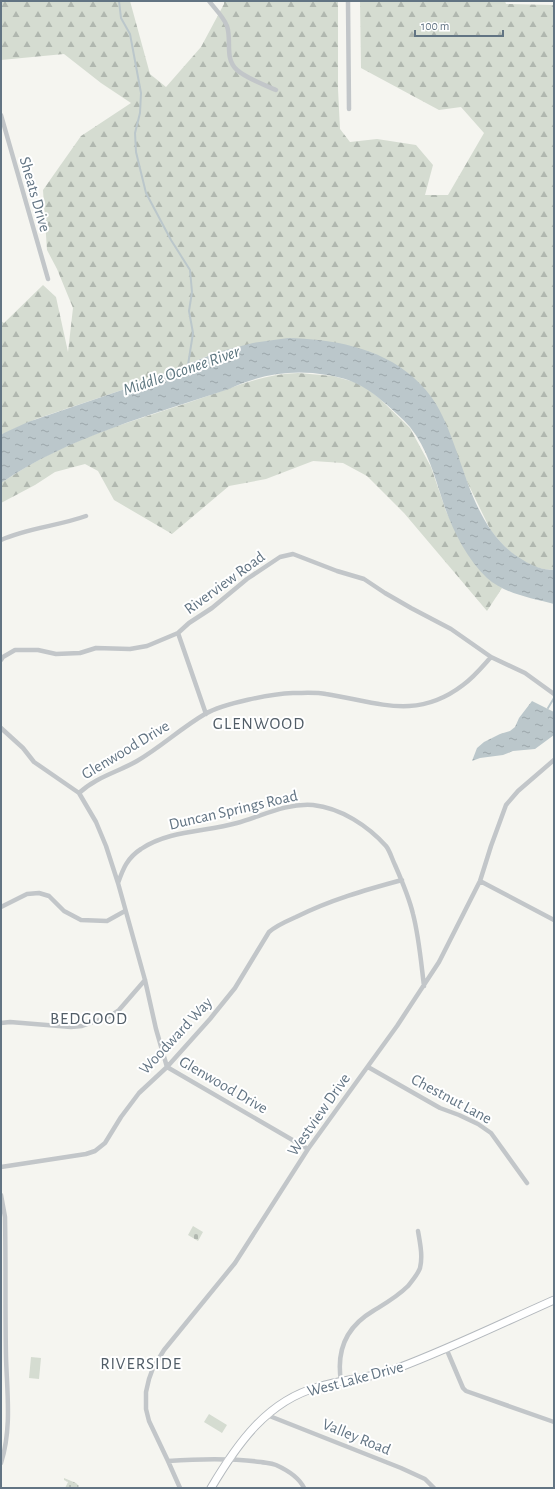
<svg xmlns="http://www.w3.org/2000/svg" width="555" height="1489" font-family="'Alegreya Sans',sans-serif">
<defs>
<pattern id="grass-dots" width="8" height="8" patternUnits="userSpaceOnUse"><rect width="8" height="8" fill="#d5dcd1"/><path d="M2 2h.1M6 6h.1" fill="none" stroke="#b0b7af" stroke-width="1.8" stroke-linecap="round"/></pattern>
<pattern id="forest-firs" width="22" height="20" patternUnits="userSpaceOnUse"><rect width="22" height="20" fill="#d5dcd1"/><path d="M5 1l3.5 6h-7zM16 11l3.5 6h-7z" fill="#b0b7af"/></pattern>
<pattern id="cemetery-stones" width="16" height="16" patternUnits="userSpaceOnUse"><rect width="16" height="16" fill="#d5dcd1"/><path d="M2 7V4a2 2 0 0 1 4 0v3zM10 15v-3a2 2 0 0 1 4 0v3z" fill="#b0b7af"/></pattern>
<pattern id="water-ripples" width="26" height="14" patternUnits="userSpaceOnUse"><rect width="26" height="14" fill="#bbc7cb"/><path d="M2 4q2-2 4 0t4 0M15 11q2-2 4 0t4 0" fill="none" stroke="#9ba6aa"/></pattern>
</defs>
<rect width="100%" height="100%" fill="#f5f5f0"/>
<path fill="url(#grass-dots)" d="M64,1478L76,1483L79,1486L77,1488H65L68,1482L64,1480Z"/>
<path fill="url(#forest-firs)" d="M4,1H130L150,74L166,87L201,47L224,4V1H338V89L340,129L350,142L377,139L416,145L433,165L425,195H448L484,133L461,107L439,110L361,68L360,1H505L506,4L554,5V570C527,570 507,551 491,531L419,383L210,355L128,388L36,419L1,435V321L4,323L43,285L56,297L68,352L73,308L57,269L47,250L43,190L81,136L131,103L101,83L64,54L1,60V2Z
M298,373L333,376L358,383L366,387L380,399L410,428L431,467L446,511L461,543L482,572L488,578L502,588L487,611L404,513L367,476L343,463L313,461L266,479L229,486L172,534L114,500L98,471L85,464L55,472L35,485L1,503V483C22,469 44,456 67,446C108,427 153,415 196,400C230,389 261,374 298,373Z"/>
<path fill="url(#cemetery-stones)" d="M193,1226L203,1232L198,1241L188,1235Z"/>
<path fill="#d5dcd1" d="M31,1357L41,1358L39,1379L29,1378Z
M209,1414L227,1425L222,1433L204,1422Z"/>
<path fill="url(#water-ripples)" d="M288,338C331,339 379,347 413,377C422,385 430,394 436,404C466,455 468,528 523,560C532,566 543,570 554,570V604C531,598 505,594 487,578C466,558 452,529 443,502C435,477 427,448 410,427C403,419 394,411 386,404C366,387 353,379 327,375C293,369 260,374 229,389C152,415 70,436 1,483V435L4,433L28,422L128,388L218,352L253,343Z
M532,701L554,712V735L535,749L513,751L503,755L480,758L472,761L477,748L484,742L500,734L510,731L515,727L519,718Z"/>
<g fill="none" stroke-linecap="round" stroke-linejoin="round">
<path stroke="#bbc7cb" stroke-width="2" d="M119,1L121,18L130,34L141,93L140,113L135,133L136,152L146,193L171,240L190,270L192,292L189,311L193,333L188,365
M548,708L554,698"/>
<g stroke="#b4b9be" stroke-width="9">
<path id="secondary" d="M211,1488C237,1444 267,1401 318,1387C345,1379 373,1378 398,1368C451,1348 502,1323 554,1300"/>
</g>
<path stroke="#c2c6c9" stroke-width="4.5" d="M209,1C215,9 223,16 227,26C232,41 224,58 237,70C246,78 264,85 276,90
M348,1L349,109
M1,115L48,279
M1,540C28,528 58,526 86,516
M178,633L206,714
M1,660L3,657L15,650H38L56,654L80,653L96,648L130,649L147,646L178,633L189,623L212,608L247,579L280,557L293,554L337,571L364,579L385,593L411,608L451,629L491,657L525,673L554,694
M1,728L23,748L34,762L79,793L96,822L106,846L118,883L145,980L156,1029L167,1067L308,1149
M79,793C96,777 118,772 137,761C161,747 181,728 205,714C224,703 271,694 293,693C304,693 316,692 326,694C378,702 416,721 463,685C474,677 482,667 491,657
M480,881L554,920
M118,883C123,869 127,858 141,849C169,830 206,832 237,823C262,816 286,803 313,805C341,808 368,826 386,846C390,851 392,859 395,865C402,881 409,897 413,914C419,937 421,962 424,986
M1,907L27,894L39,893L49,896L64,911L81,920L107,921L125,911
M1,1023L10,1022L71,1027L82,1026L110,1016L119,1010L145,980
M368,1067L440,1108L459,1115L478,1124L491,1133L527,1183
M1,1167L86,1154L95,1151L105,1143L121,1117L139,1093L167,1067L210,1019L235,988L269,932C277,925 287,921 296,917C330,900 365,890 402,880
M1,1195L5,1217C6,1264 5,1311 6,1357C7,1393 12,1428 1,1463
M446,1348L463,1388L466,1391L554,1422
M341,1381C336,1350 346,1327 373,1311C386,1303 397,1297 408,1286C412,1281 418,1274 420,1268C423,1256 420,1243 418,1231
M267,1415L401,1468L425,1479L434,1488
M168,1461C199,1459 231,1458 261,1462C266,1463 271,1463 276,1465C287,1470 299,1477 304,1488
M180,1488L168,1461L149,1421L146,1409V1392L149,1379L153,1368L164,1350L235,1263L308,1149L397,1026L439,962L480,881L491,846L506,805L518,791L554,760"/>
<use href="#secondary" stroke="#fff" stroke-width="7"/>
</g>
<g text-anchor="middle" stroke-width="4" stroke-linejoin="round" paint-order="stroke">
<g font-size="16" fill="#627483" stroke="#fff">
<text transform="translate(36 194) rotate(74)" y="6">Sheats Drive</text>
<text transform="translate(224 582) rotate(-36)" y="6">Riverview Road</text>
<text transform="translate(125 749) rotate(-31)" y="6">Glenwood Drive</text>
<text transform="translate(233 809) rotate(-13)" y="6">Duncan Springs Road</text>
<text transform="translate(175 1035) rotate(-47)" y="6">Woodward Way</text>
<text transform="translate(224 1084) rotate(30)" y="6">Glenwood Drive</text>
<text transform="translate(452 1098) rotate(28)" y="6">Chestnut Lane</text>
<text transform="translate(318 1114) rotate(-55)" y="6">Westview Drive</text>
<text transform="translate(355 1378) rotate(-15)" y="6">West Lake Drive</text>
<text transform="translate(357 1436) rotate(22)" y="6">Valley Road</text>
</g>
<g font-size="17" font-style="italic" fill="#5e7780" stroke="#fff">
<text transform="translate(181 370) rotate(-19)" y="6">Middle Oconee River</text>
</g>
<g font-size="17" letter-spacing="1" fill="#515d67" stroke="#fff">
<text x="259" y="729">GLENWOOD</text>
<text x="89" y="1024">BEDGOOD</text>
<text x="141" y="1369">RIVERSIDE</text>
</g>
</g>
<rect width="555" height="1489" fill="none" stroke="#627483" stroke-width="4"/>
<path d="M415 30v6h88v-6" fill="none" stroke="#627483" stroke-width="2"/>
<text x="421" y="30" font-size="12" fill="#627483" stroke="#ffffff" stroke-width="3" paint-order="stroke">100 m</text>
</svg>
